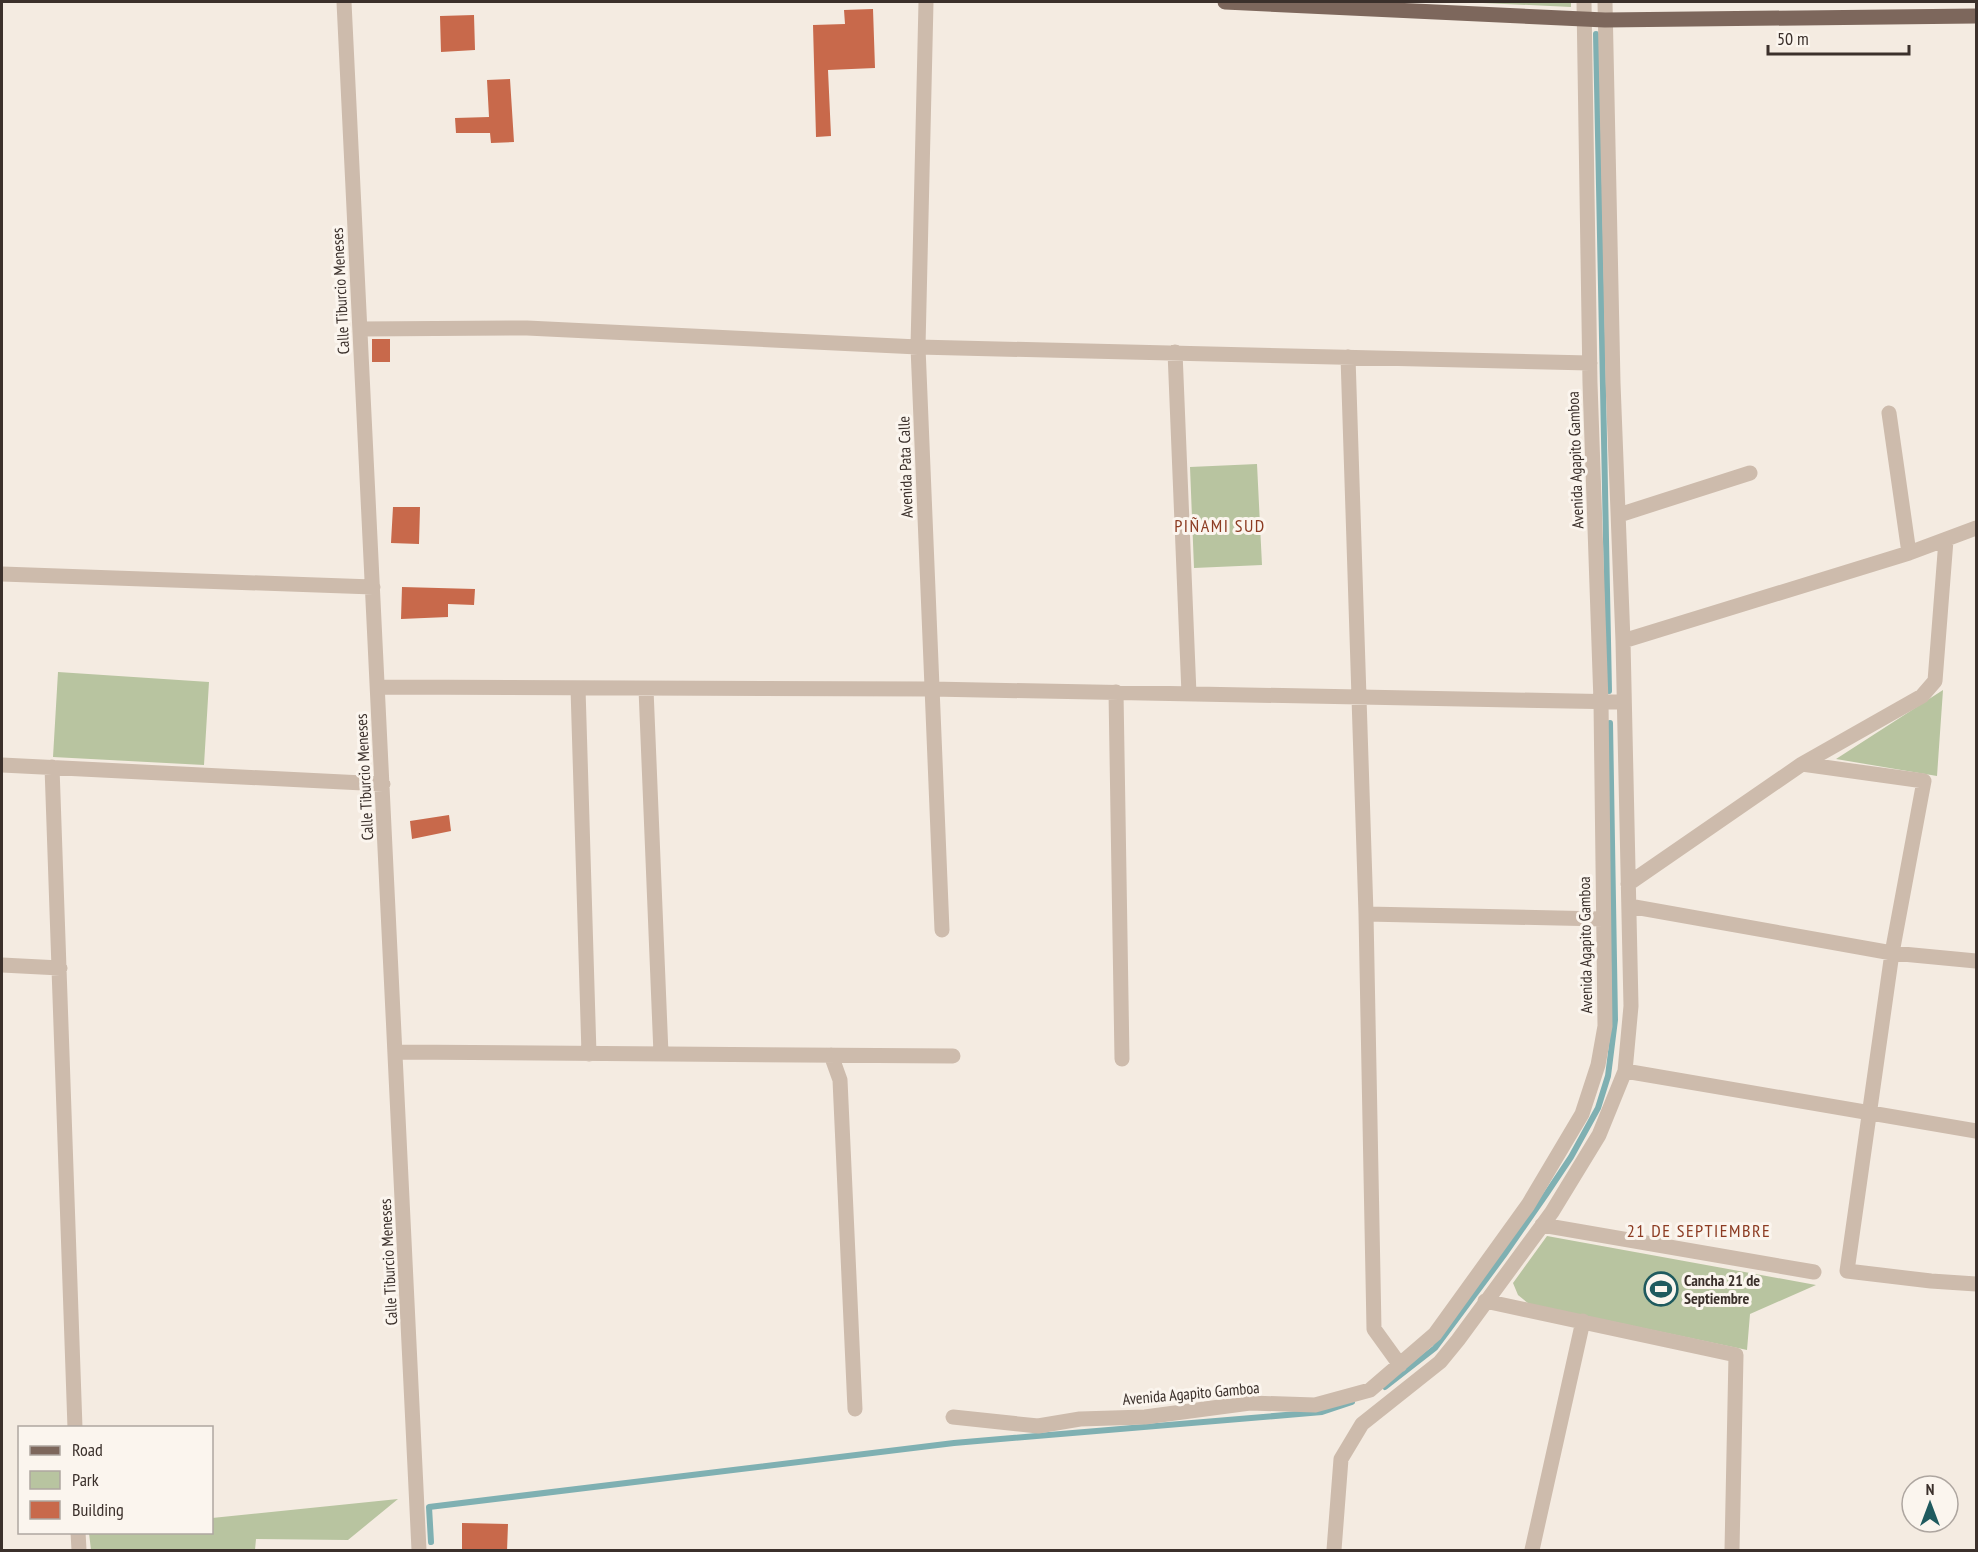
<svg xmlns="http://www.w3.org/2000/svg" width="1978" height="1552" font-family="'PT Sans Narrow',sans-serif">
<rect width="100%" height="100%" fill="#f4ebe1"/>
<path fill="#b8c4a0" d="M1461,2H1571V7Z
M1257,464L1262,565L1194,568L1190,467Z
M58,672L209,682L204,765L53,757Z
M1943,690L1937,776L1836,759Z
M1547,1236L1816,1285L1750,1314L1747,1350L1529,1304L1518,1295L1513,1283Z
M398,1499L348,1540L256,1539L255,1550H91L89,1533L212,1532V1518Z"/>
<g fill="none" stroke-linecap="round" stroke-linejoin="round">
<path stroke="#7fb0b2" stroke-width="6" d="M1596,34L1609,691
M1385,1387L1435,1348L1504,1255L1547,1193L1571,1157L1598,1108L1608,1076L1615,1020L1610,723
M431,1542L429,1507L954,1443L1322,1412L1352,1402"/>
</g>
<path fill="#c8694b" d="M873,9L875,68L828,70L831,136L816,137L813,25L845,24L844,10Z
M474,15L475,50L441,52L440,16Z
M510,79L514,142L491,143L490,133H456L455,118L489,117L487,80Z
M372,339H390V362H372Z
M393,507H420L419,544L391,543Z
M402,587L475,589L474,605L448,604V617L401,619Z
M449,815L451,831L412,839L410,821Z
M462,1523L508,1524L507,1551H462Z"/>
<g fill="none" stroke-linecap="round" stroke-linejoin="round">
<path stroke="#cdbbac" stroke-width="15" d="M344,2L419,1550
M926,2L918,347L942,930
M360,329L527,328L918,347L1590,363
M1175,352L1189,694
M1348,357L1366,914L1374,1329L1400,1365
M1889,413L1909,553
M1619,515L1750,473
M2,574L373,587
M1623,641L1909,553L1976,528
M378,687L931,689L1624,702
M578,688L589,1054
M646,689L661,1054
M1116,692L1122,1059
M1802,764L1924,781L1892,953L1847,1271L1931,1281L1976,1284
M2,765L383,784
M52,767L75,1428
M1628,884L1802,764L1922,696L1935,681L1946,540
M1629,906L1892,953L1976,961
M1366,914L1603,919
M2,965L60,968
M396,1052L953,1056
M831,1055L840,1080L855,1409
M1625,1071L1976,1131
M1542,1225L1814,1272
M1485,1301L1736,1355L1732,1550
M953,1417L1038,1426L1080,1419L1145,1417L1250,1403L1315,1405L1370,1390L1435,1334L1528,1205L1582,1114L1598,1065L1605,1026L1601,702L1590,383L1584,2
M78,1532L79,1550
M1334,1550L1341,1459L1362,1424L1440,1362L1458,1340L1552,1212L1599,1135L1625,1071L1631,1006L1623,641L1613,383L1605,2
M1532,1550L1583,1321"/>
<path stroke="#7d675c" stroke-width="15" d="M1225,2L1605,20L1976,16"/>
</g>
<defs>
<g id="stadium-ring" transform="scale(1.725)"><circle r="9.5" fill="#fbf5ee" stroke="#1f5a5e" stroke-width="1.5"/><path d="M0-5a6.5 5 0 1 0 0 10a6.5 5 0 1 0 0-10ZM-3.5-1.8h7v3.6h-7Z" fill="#1f5a5e"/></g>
</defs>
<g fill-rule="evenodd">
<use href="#stadium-ring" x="1661" y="1289"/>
</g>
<g text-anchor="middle" stroke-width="6" stroke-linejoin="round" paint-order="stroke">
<g font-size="16" fill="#3b302b" stroke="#fbf5ee">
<text transform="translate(340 291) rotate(-93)" y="6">Calle Tiburcio Meneses</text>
<text transform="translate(1575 460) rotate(-92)" y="6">Avenida Agapito Gamboa</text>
<text transform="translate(905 467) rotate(-92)" y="6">Avenida Pata Calle</text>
<text transform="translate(364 777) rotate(-93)" y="6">Calle Tiburcio Meneses</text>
<text transform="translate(1585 945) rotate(-91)" y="6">Avenida Agapito Gamboa</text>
<text transform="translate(388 1262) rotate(-93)" y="6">Calle Tiburcio Meneses</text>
<text transform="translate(1191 1393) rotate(-5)" y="6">Avenida Agapito Gamboa</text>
</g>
<g font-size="16" font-weight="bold" fill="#3b302b" stroke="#fbf5ee" text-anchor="start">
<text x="1684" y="1286">Cancha 21 de<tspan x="1684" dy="18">Septiembre</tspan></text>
</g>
<g font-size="18" letter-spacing="1.5" fill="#8c3b22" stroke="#fbf5ee">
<text x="1220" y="532">PIÑAMI SUD</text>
<text x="1699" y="1237">21 DE SEPTIEMBRE</text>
</g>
</g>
<rect width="1978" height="1552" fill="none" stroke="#3b302b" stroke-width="6"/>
<rect x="18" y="1426" width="195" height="108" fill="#fbf5ee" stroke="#aea6a0" stroke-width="1.5"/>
<rect x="30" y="1446" width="30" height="9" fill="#7d675c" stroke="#aea6a0" stroke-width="1.5"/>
<text x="72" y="1456" font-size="18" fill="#3b302b">Road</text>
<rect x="30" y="1471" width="30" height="18" fill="#b8c4a0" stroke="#aea6a0" stroke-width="1.5"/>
<text x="72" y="1486" font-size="18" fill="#3b302b">Park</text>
<rect x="30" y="1501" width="30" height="18" fill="#c8694b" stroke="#aea6a0" stroke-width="1.5"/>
<text x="72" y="1516" font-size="18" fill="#3b302b">Building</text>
<g transform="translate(1930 1504)"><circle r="28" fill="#fbf5ee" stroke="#aea6a0" stroke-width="1.5"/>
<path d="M0-4.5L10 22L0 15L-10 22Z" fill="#1f5a5e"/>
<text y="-9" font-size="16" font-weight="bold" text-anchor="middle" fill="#3b302b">N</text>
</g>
<path d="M1768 45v9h141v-9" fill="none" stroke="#3b302b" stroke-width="3"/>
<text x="1777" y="45" font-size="18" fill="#3b302b" stroke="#fbf5ee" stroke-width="4.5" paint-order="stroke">50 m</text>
</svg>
